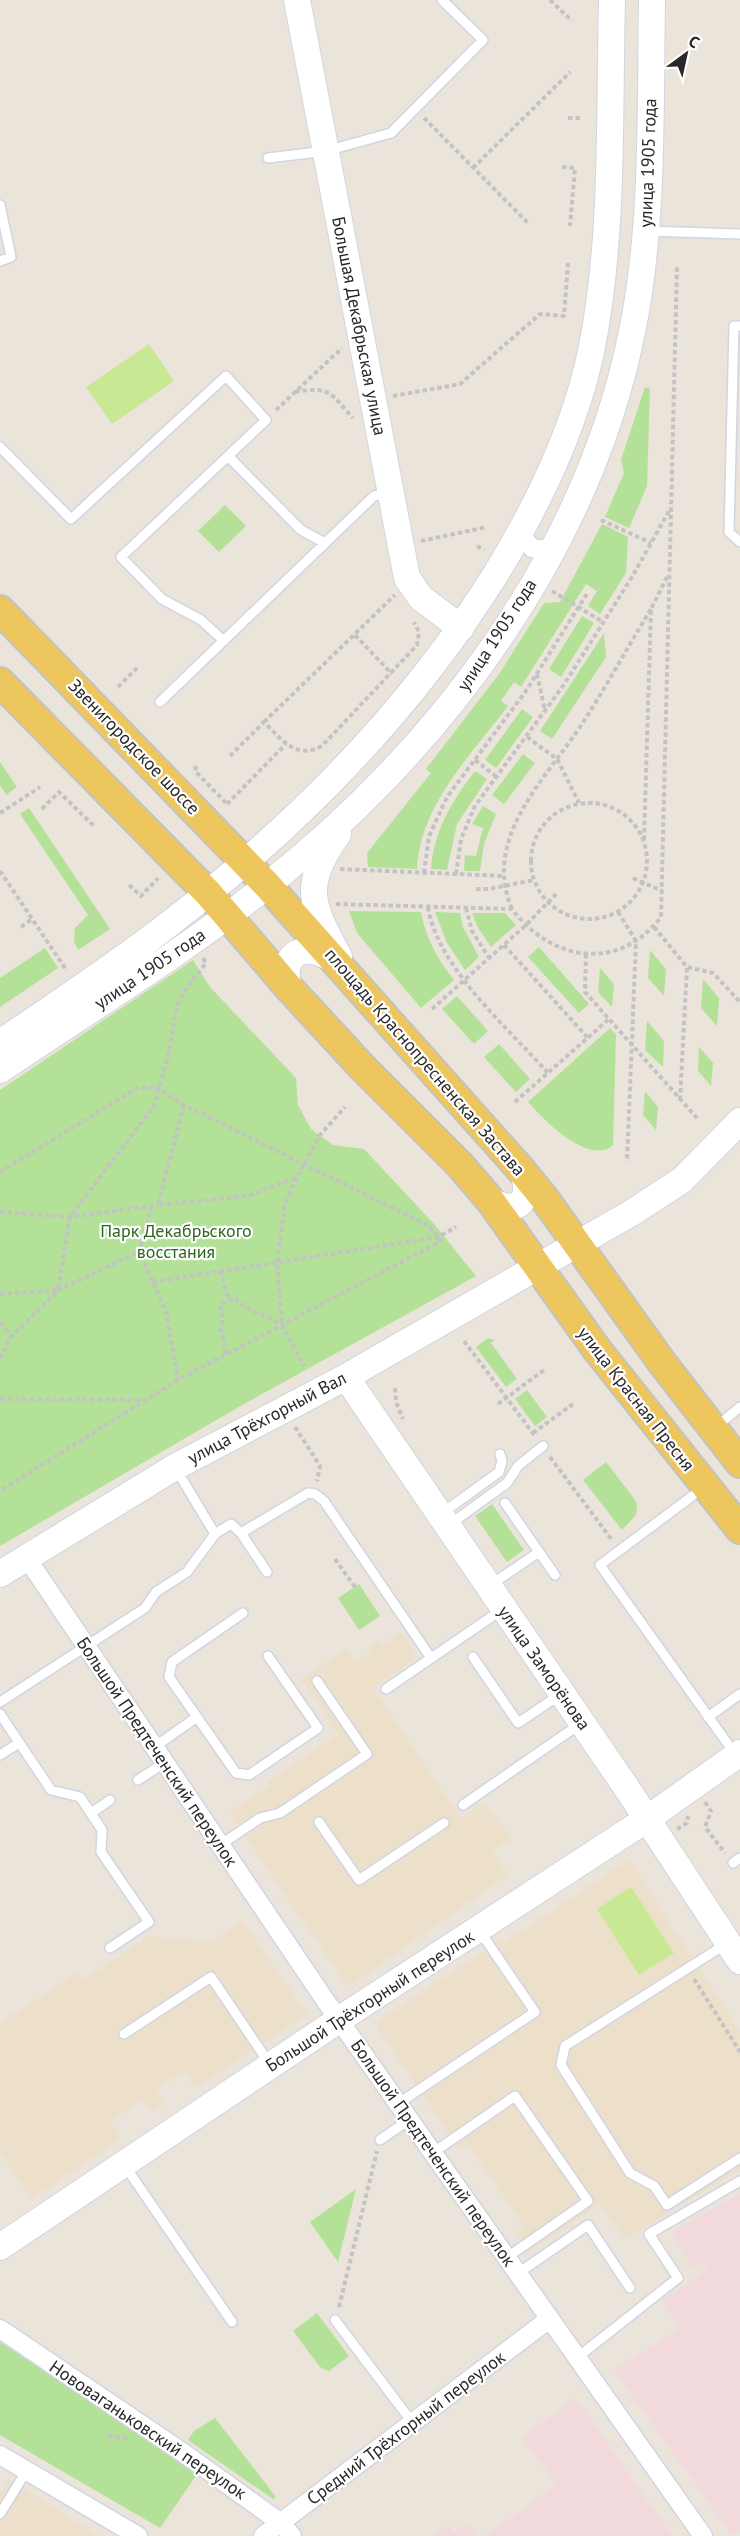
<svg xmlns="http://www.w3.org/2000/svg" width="740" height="2536" font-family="'PT Sans',sans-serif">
<rect width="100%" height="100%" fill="#ebe4db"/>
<path fill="#ede0cb" d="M401,1632L418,1657L373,1688L461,1818L485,1802L511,1839L492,1852L508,1875L348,1987L229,1813L269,1786L267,1783L338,1734L302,1679L346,1648L356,1662L372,1651L369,1646L378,1640L382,1645Z
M629,1859L740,2032V2169L625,2239L600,2204L530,2252L516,2232L524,2226L468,2145L460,2150L378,2029V2021L501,1939L504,1943Z
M243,1921L307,2014L196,2088L184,2071L157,2089L165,2103L151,2112L142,2099L110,2121L121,2139L32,2199L0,2151V2023L76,1973L85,1979L149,1936L213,1941Z
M9,2479L99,2536H0V2494Z"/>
<path fill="#f2d9db" d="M740,2194V2530L732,2535L614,2370L680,2328L662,2300L707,2271L701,2261L692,2267L671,2232Z
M576,2398L672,2536H486L557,2484L522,2437Z
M467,2524L476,2536H433L448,2525L454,2532Z"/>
<path fill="#b4e198" d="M645,387L650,389L647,486L629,528L605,517L624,473L621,460Z
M225,505L246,526L219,552L198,531Z
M602,524L628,537L626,573L600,614L588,606L597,591L586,584L521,687L514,682L501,701L508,706C471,755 420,805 417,869L368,867L367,853L431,773L426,769L499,674L544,603L560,602Z
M582,616L594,623L561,677L549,669Z
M604,633L606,657L552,739L540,731Z
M522,709L533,717L496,768L485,760Z
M523,754L535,763L504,804L492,795Z
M0,762L17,787L6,795L0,785Z
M475,771L487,779L457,824L447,870L431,869C434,830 452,801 475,771Z
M483,806L496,814L484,844L480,871H464L465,855L476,856L483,828L472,824Z
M29,808L110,929L78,950L74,941L75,928L88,915L20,814Z
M349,911L421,912C426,938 437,959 454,980L421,1008L357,933Z
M435,912L460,913L463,927L479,957L465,970L447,943Z
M472,913H505L516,925L491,947L477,926Z
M539,947L589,1004L579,1013L528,957Z
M45,948L58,968L0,1007V978Z
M650,950L666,969L664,996L648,978Z
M193,960L210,987L296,1078L298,1105L311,1129L333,1145L364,1149L434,1224L476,1276L244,1404L0,1546V1090Z
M600,968L614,984L612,1007L598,992Z
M703,979L719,998L717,1026L701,1008Z
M457,996L488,1031L474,1044L442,1009Z
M647,1021L664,1041L663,1067L645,1050Z
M610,1028L616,1034L613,1145C589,1167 542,1118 528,1102Z
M499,1044L530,1079L516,1092L484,1057Z
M699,1047L713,1063L711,1086L698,1071Z
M645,1091L658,1107L656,1130L643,1115Z
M488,1338L495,1340L491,1343L517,1379L506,1387L476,1347Z
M527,1390L547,1417L535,1426L515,1399Z
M606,1462L633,1497L637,1504L636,1515L622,1530L583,1480Z
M492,1504L524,1550L507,1562L475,1516Z
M359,1584L380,1616L359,1630L338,1598Z
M356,2189L338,2262L310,2222Z
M317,2313L349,2356L329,2371L320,2367L293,2331Z
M0,2342L198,2473L160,2528L0,2435Z
M215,2418L276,2497L273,2499L188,2440L194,2431Z"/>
<path fill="#c8e894" d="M149,344L174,381L112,424L86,387Z
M631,1887L674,1953L639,1975L597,1909Z"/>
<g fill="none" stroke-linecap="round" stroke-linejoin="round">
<g stroke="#d1d5e2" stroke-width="12">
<path id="lane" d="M268,158L326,151L391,133L483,40L442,0
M0,205L11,257L0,261
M648,231L740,234
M740,326H734L729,532L740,542
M0,447L71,519L226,376L266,420L228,456L301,530L325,543
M224,641L201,620L162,599L121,557L228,456
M160,702L374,496L389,493
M717,1426L740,1407
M176,1469L215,1534
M703,1488L600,1565L735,1754
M505,1503L555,1575
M441,1514L499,1472L502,1461L500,1454
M449,1525L507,1483L518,1466L543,1446
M241,1533L267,1572
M489,1586L539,1552
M473,1657L518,1723L561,1694
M386,1689L503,1609
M0,1702L145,1608L156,1592L187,1572L215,1534L231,1524L241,1533L308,1493L315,1494L324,1501L431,1658
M0,1714L51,1790L80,1797L102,1830L101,1852L149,1922L110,1948
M197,1717L236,1773L249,1775L318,1728L268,1656
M708,1717L740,1694
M153,1748L197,1717L169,1677L172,1662L243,1613
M0,1755L19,1743
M138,1780L164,1763
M463,1805L580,1724
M91,1813L110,1800
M319,1822L359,1880L444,1823
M220,1845L260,1818L280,1813L367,1754L317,1681
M733,1863L740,1858
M726,1944L565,2046L561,2065L630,2173L654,2186L667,2205L740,2158
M124,2034L211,1977L269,2063
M399,2103L535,2012L479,1930
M380,2140L410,2119
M434,2152L515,2096L588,2201L506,2258
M125,2166L232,2322
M517,2274L588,2225L630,2288
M335,2320L412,2422
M578,2357L678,2278L649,2234L740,2181
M0,2514L27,2470"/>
</g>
<g stroke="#d1d5e2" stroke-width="21">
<path id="street" d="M524,524L523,538L532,548L545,550L556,541
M26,1557L325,2000L703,2536
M0,2329L185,2454L281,2523L292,2536
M0,2455L138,2536
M263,2536L548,2320"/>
</g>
<g stroke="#d1d5e2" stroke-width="28">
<path id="secondary" d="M297,0L407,578L421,598L461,628
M338,834C301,887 311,904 339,957
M289,988C278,949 309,941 336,962
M0,1043C57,1004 115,966 169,924C297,826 412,709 497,572C539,503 576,427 592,347C614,234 609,115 612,0
M0,1070C89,1010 181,954 265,887C441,748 589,552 633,327C654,220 650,109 652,0
M490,1200C516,1217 535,1200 522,1171
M346,1377L630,1793L740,1961
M0,1574L175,1467L346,1377L633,1212L682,1180L740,1121
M0,2247L340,2019L647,1819L740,1753"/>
</g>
<g stroke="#c3c3c3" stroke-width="32">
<path id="primary" d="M0,610L267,885L522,1171L544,1198L663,1364L740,1463
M0,682L208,893L289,988L362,1067L460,1165L490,1200L598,1351L740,1529"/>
</g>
<path stroke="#c3c3c3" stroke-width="4" stroke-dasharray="4.5 3" stroke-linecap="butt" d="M550,0L572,21
M424,118L528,223
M568,118H582
M562,167L575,168L570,226
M473,168L570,72
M295,392C331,386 330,393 353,418
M393,396L460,384L540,314L564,316L568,263
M276,410L342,348
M601,520L651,543
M421,541L487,527
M477,546L484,550
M552,591L603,622
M355,635L392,674
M537,674L545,711
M118,687L137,668
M264,722L395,595
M527,737L557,759L579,803
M230,756L264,722C282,740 296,760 322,746L417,645L419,632L414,622
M475,760L497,777
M196,766L195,771L227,804
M531 861a58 58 0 1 1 116 0a58 58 0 1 1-116 0Z
M227,804L286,744
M42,809L59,792L94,826
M0,813L40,787
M644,840L651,609L668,575
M340,869L504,876
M0,871L67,971
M424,873L429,836L447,797L526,691L588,592
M456,874L461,839L475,806L563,686L632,577L669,511
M633,878L662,891
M129,885L141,896L158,878
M476,889H489L534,880
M336,904L512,909C551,961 618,973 661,917L677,267
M428,907C437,967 508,1028 548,1073
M466,908L472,931L489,958
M512,909C482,838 544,781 580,727C605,689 627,648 651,609
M618,912L636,941L627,1162
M21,927L32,919
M654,927L687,967L713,973L740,1002
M504,945L588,1038
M586,954L585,992L697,1118
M432,1009L525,926L557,893
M680,1100L687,967
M515,1102L609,1019
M184,1105L158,1205L248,1196L297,1177L320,1135L345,1107
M0,1172L139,1087L158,1088L184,1105L429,1226L441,1241L178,1380L0,1491
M297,1178L285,1203L277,1263L282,1325L304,1366
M152,1206L139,1252L166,1311L178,1380
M0,1212L70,1217L158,1205
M220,1271L229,1300
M153,1282L438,1237L456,1227
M0,1294L58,1290L70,1217L154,1106L168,1057L177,1005L187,987L206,963L203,958
M0,1323L11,1337
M464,1341L535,1436
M226,1354L221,1328L223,1320L220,1304L235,1298C247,1310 266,1316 281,1324
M0,1358L11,1337L58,1290L139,1252
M395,1388L396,1402L403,1419
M0,1399L143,1400
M498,1404L544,1370
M295,1427L320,1466L317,1481
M533,1433L573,1404
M550,1457L612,1540
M335,1559L355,1587
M705,1802L711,1811L705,1827L725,1853
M677,1829L687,1823L688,1816
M694,1979L740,2052
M339,2307L377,2151
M108,2436L128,2438"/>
<use href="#lane" stroke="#fff" stroke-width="9"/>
<use href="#street" stroke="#fff" stroke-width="18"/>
<use href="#secondary" stroke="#fff" stroke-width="26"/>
<use href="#primary" stroke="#eec65e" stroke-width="28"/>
</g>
<g text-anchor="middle" stroke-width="4.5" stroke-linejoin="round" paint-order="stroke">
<g font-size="18" fill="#292929" stroke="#fff">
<text transform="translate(648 163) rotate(-88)" y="6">улица 1905 года</text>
<text transform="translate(359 326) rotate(79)" y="6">Большая Декабрьская улица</text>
<text transform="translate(497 635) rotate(-57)" y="6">улица 1905 года</text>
<text transform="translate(134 747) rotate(46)" y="6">Звенигородское шоссе</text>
<text transform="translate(150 969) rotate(-34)" y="6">улица 1905 года</text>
<text transform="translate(425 1062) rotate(49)" y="6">площадь Краснопресненская Застава</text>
<text transform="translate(636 1399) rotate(52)" y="6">улица Красная Пресня</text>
<text transform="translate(267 1418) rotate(-28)" y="6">улица Трёхгорный Вал</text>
<text transform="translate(544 1668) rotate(55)" y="6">улица Заморёнова</text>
<text transform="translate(157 1752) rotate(56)" y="6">Большой Предтеченский переулок</text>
<text transform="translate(370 2001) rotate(-33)" y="6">Большой Трёхгорный переулок</text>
<text transform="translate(433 2153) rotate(55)" y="6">Большой Предтеченский переулок</text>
<text transform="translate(406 2428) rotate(-37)" y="6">Средний Трёхгорный переулок</text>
<text transform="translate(148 2430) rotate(34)" y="6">Нововаганьковский переулок</text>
</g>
<g font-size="18" fill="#2d651b" stroke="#fff">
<text x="176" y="1237">Парк Декабрьского<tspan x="176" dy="21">восстания</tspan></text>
</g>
</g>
<g transform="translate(686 54) rotate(33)" stroke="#ffffff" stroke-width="4.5" paint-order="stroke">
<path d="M0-4.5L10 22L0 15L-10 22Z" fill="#292929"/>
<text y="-9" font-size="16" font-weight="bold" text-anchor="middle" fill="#292929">С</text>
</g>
</svg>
